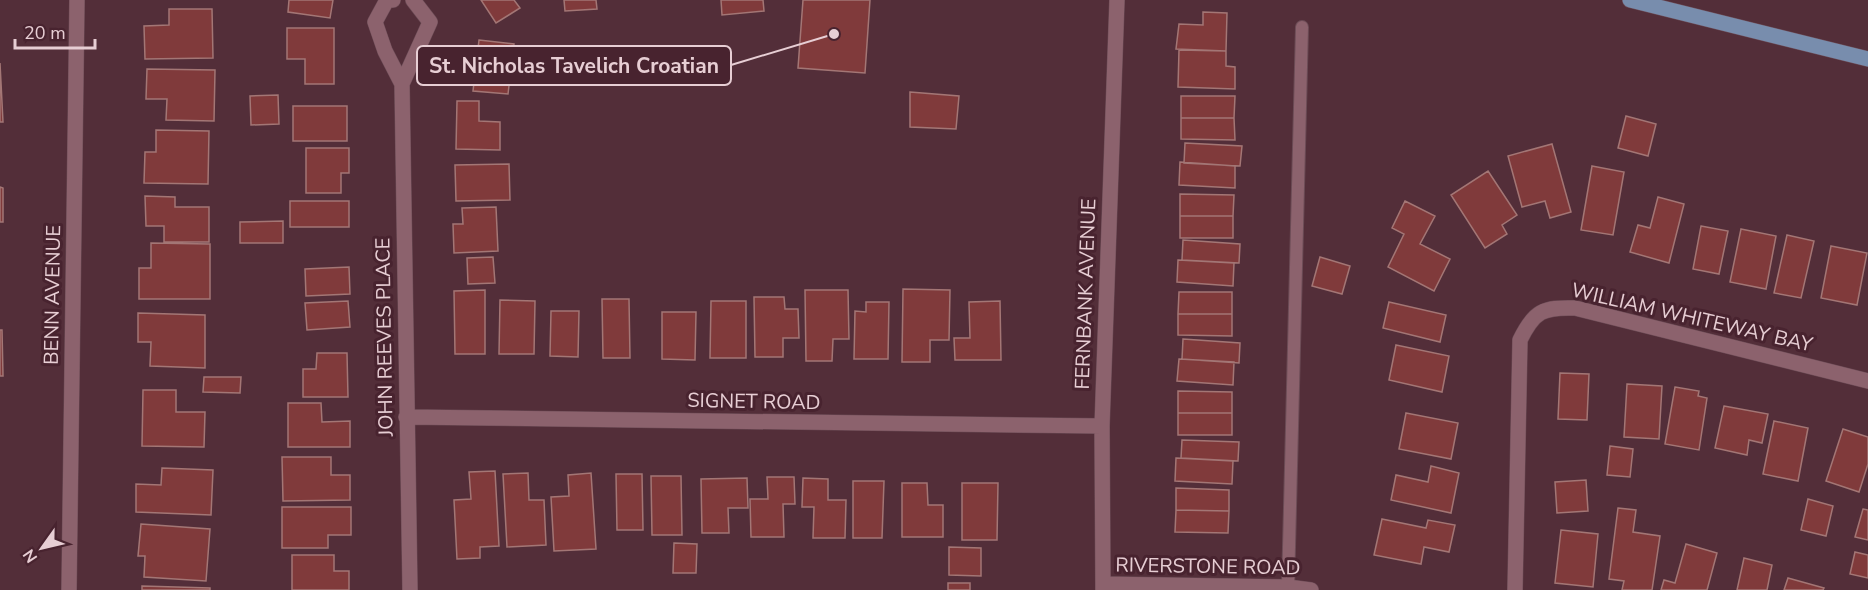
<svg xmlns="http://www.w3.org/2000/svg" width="1868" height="590" font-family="'Nunito Sans',sans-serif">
<rect width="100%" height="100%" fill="#532e39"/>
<path fill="#803a3b" stroke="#a37675" stroke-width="1.5" d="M289,0H333L330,18L288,12Z
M481,0H514L520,8L496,23Z
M564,0H596L597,9L565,11Z
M721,0H763L764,11L722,15Z
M803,0H870L865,73L798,68Z
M169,9H212L213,58L145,59L144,26L169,25Z
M1203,12L1227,13L1226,51L1176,49L1179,24L1203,25Z
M287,28H334V84H305V59H287Z
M479,40L514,44L508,94L473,91Z
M1179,50L1226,51V66L1235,67V89L1178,87Z
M0,63L3,122H0Z
M147,69L215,70L214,121L166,120L167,99H146Z
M910,92L959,96L956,129L910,127Z
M278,95L279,124L251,125L250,96Z
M1181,96H1235L1234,118H1181Z
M457,101H479V121L500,122V150L456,149Z
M293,106H347V141H293Z
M1626,116L1656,124L1648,156L1618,148Z
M1181,118H1234L1235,140L1181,139Z
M156,130L209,131L208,184L144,183L145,152H156Z
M1185,143L1242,146L1240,166L1184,163Z
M1552,144L1571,212L1550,218L1545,201L1522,207L1508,156Z
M306,148H349V173H341V193H306Z
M1180,162L1235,166V188L1179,185Z
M509,164L510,200L456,201L455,165Z
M1592,166L1624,172L1613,235L1581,230Z
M1488,171L1517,215L1502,225L1507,234L1485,248L1451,195Z
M0,187L3,188V222H0Z
M1180,194L1234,195L1233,216H1180Z
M145,196L175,197V207H209V242H164V226H146Z
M1658,197L1684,204L1669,263L1630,252L1638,225L1650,228Z
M290,201H349V227H290Z
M1405,201L1435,216L1420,244L1450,259L1434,291L1388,267L1404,234L1392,228Z
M496,207L498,251L454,253L453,224H463L462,208Z
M1180,216H1233V238H1180Z
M283,221V243H240V222Z
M1701,226L1728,231L1719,274L1693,269Z
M1741,229L1776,236L1766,289L1730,282Z
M1787,235L1814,241L1801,298L1774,293Z
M1183,240L1240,244L1239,263L1182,260Z
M151,243L210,244V299H139V268H151Z
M1831,246L1867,253L1857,305L1821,298Z
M493,257L495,283L468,284L467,258Z
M1320,257L1350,266L1342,294L1312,286Z
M1178,260L1234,263L1233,286L1177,282Z
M349,267L350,294L306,296L305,269Z
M903,289L950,290L949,340H930V362H902Z
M485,290V354H455L454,291Z
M805,290H848L849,339H833L832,361H806Z
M1179,292H1232V314H1178Z
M754,297H784L785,309H798L799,338H783V357H755Z
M602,299H629L630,358H603Z
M500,300L535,301L534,354H499Z
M348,301L350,327L307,330L305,303Z
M711,301H746V358H710Z
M1000,301L1001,360H955L954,338H970L969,302Z
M866,302H889L888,359H854L855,311L866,312Z
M1389,302L1446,315L1440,342L1383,328Z
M551,311H579L578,357L550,356Z
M662,312H696L695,360L662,359Z
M138,313L205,315V368L150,366L151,342H138Z
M1178,314H1232V336L1178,335Z
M0,330H2L3,376H0Z
M1183,339L1240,343L1239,363L1182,359Z
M1396,345L1449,356L1442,392L1389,380Z
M317,353H347L348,397H303V369H316Z
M1179,359L1234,362L1233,385L1177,381Z
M1560,373L1589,374L1587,420L1558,419Z
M204,377H241L240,393L203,392Z
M1627,384L1662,386L1659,439L1624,437Z
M1675,387L1699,391L1698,396L1707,398L1699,450L1665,444Z
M143,390H176V412H205L204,447L142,446Z
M1178,391L1232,392V413H1178Z
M288,403H321L322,422L350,421V447H288Z
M1724,406L1768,414L1762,443L1749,440L1747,455L1715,448Z
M1178,413H1232V435H1178Z
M1406,413L1458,423L1451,459L1399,449Z
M1774,421L1808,428L1798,481L1763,474Z
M1843,429L1868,437V464L1859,492L1826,481Z
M1182,440L1239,442L1238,461L1181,458Z
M1610,446L1633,449L1630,477L1607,475Z
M282,457H331V475H350V500L283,501Z
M1176,458L1233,461L1232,484L1175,481Z
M1431,466L1459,473L1451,513L1391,500L1396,475L1428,482Z
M162,468L213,470L211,515L136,512V484L161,485Z
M495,471L499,546L480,547V558L457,559L454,500L471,499L469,472Z
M528,473L529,500H544L546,545L507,547L503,474Z
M591,473L596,549L554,551L551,497L569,496L568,475Z
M616,474H642L643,530H617Z
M651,476H681L682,535H652Z
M767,477H794L795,504H783L784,537H751L750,499H768Z
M747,478L748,508H728L729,533H702L701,479Z
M803,478L828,479V500H846L845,538H813L814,507H802Z
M1586,480L1588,511L1557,513L1555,482Z
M853,481H884L882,538H853Z
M902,483H927L928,505H943V537H902Z
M962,483H998L997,540H962Z
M1176,488L1229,490V511L1176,510Z
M1808,499L1833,506L1826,536L1801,530Z
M282,507H351V535H328V548H282Z
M1618,508L1636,510L1633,532L1660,536L1652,590H1622L1624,581L1609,579Z
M1863,509L1868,510V540L1855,537Z
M1176,510L1229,511L1228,533L1175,532Z
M1382,519L1426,528L1428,520L1455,525L1449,552L1424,547L1421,564L1374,555Z
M141,524L210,529L206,581L144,577L145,556H138Z
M1561,530L1598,534L1593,587L1555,583Z
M674,543L697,544L696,573H673Z
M1686,544L1717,553L1707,590H1661L1664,580L1675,583Z
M949,547L981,548V576L949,575Z
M1855,552L1868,555V578L1850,574Z
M292,555H334V571H349V590H292Z
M1744,558L1772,565L1767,590H1737Z
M1788,578L1824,588L1823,590H1784Z
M948,583H970V590H948Z
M142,586L210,588V590H142Z"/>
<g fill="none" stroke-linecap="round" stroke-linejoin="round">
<g stroke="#6c4c56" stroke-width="14">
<path id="lane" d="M1288,587L1302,27"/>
</g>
<g stroke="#6c4c56" stroke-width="16">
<path id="street" d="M393,0H387L375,22L385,51L402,84
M406,417L1102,426
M1103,584L1288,587L1311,590
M69,590L77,0
M410,590L402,84L430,22L413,0
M1103,590L1102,426L1117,0
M1515,590L1520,340C1534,311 1543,307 1575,308L1868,381"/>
</g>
<g stroke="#6c4c56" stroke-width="16">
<path id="primary" d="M1630,0L1868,59"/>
</g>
<use href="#lane" stroke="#8c626d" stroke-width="12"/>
<use href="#street" stroke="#8c626d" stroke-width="15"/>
<use href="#primary" stroke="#788dad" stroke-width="15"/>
</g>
<g text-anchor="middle" stroke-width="6" stroke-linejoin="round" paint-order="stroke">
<g font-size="20" fill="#e7ced4" stroke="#48232f">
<text transform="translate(1085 294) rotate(-88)" y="7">FERNBANK AVENUE</text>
<text transform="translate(52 295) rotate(-89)" y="7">BENN AVENUE</text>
<text transform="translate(1692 317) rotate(13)" y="7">WILLIAM WHITEWAY BAY</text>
<text transform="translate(384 337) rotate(-91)" y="7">JOHN REEVES PLACE</text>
<text transform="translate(754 401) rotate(1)" y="7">SIGNET ROAD</text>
<text transform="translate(1208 566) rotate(1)" y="7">RIVERSTONE ROAD</text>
</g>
</g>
<path fill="none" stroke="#e7ced4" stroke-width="2" d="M834 34L731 65"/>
<circle fill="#e7ced4" stroke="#48232f" stroke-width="2" cx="834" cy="34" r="6"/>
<rect fill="#48232f" stroke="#e7ced4" stroke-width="2" x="417" y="46" width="314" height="39" rx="6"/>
<g font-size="21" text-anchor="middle" font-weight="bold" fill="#e7ced4">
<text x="574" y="73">St. Nicholas Tavelich Croatian</text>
</g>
<g transform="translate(42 548) rotate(236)" stroke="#48232f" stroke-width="4.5" paint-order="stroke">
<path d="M0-4.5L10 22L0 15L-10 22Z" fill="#e7ced4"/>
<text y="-9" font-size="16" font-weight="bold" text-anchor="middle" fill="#e7ced4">N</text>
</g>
<path d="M15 39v9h80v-9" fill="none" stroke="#e7ced4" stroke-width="3"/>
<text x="24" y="39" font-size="18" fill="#e7ced4" stroke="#48232f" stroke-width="4.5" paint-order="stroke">20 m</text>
</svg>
